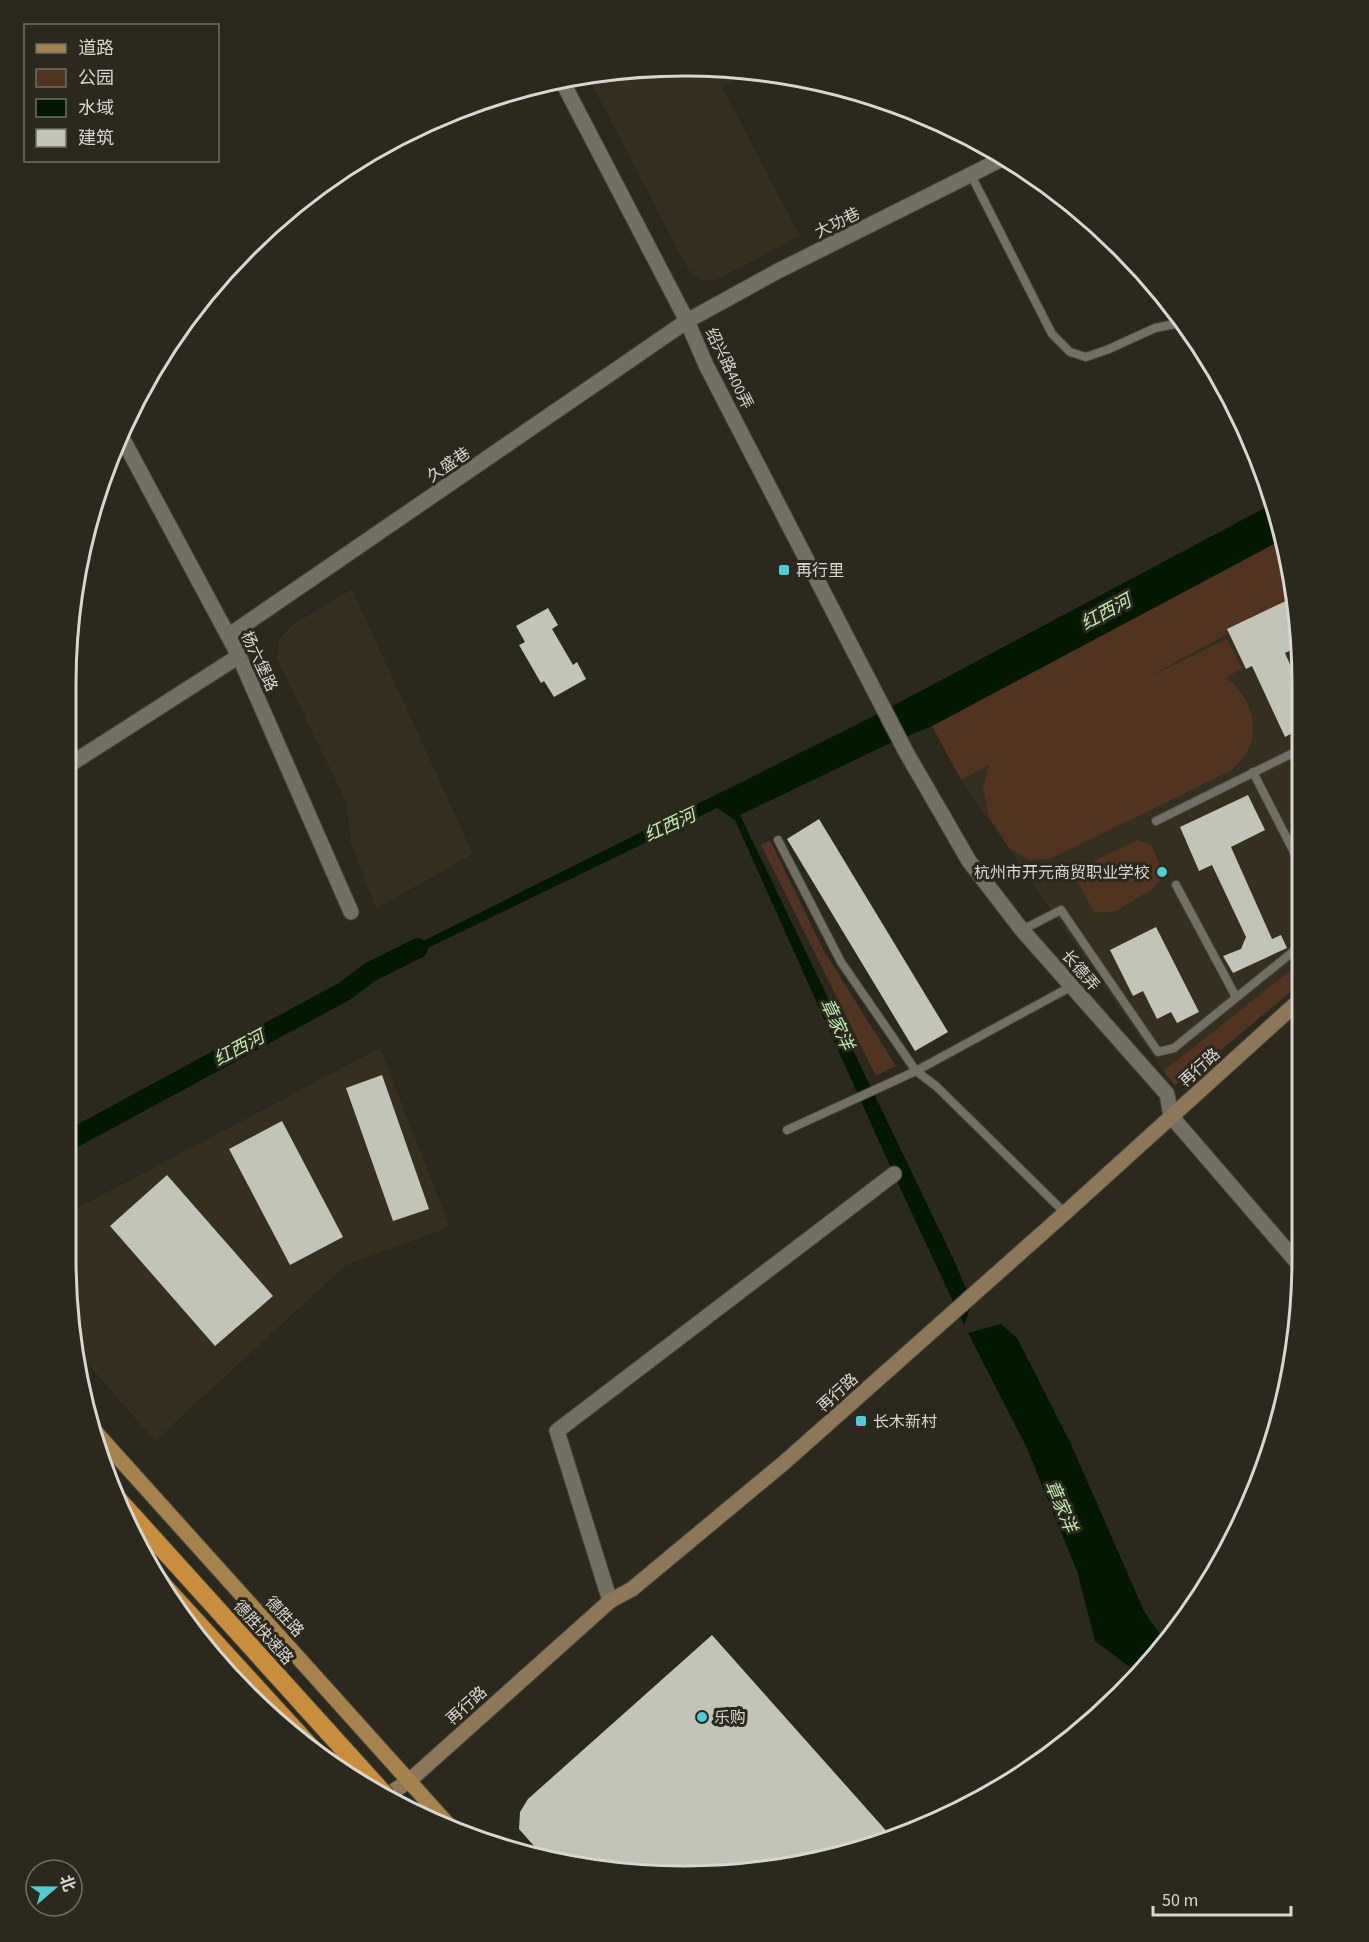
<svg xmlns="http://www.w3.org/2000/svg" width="1369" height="1942" font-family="'Source Sans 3','Noto Sans SC',sans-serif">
<rect width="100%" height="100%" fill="#2b281e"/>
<path fill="#342f1f" d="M725,67L751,72L722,87L800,236L716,280L701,281L688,269L587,75L603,71Z
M352,589L473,854L376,909L351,844L346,802L277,659L279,639L291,626Z
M1296,596L1298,603L1300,963L1163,1071L961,780Z
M380,1048L450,1227L346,1265L155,1441L79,1354L66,1258V1214Z"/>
<path fill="#513321" d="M1285,538L1296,596L1149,677L1227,639L1242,668L1226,678C1249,694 1262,727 1246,753C1243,760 1235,765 1230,771L1050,859L1029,860L1009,848L989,817L983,788L989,765L961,780L932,726Z
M770,840L824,951L896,1066L876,1076L761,845Z
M1138,840L1152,846L1159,863L1160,879L1154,888L1116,911L1094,913L1077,880L1081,867Z
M1300,963V984L1188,1078L1175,1085L1163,1071Z"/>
<path fill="#021800" d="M1274,503L1282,524L1285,538L932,726L886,745L740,815L951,1254L972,1302L964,1325L895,1177L735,820L717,808L399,962L389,958L872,717Z
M1001,1324L1017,1338L1071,1444L1144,1611L1161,1636L1168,1642L1138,1673L1095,1641L1078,1574L1027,1448L968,1333Z"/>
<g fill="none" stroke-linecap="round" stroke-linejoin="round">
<path stroke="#021800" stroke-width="20" d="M66,1142L345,991L370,972L418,948"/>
</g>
<path fill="#c2c4b7" d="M1296,596L1298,647L1285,653L1298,682V730L1285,737L1252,666L1246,669L1227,629Z
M548,608L558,625L552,629L573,665L577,662L586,679L554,697L544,681L541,683L519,645L525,642L516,626Z
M1248,795L1265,830L1231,847L1272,939L1281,935L1287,948L1233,973L1223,956L1241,949L1246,937L1212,865L1199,871L1180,827Z
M819,819L948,1032L915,1051L787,839Z
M1156,927L1199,1012L1177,1023L1171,1012L1157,1019L1143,991L1133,996L1110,950Z
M382,1075L429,1209L393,1221L346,1088Z
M282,1121L343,1237L290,1265L229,1149Z
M167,1175L273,1296L215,1346L110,1226Z
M712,1635L890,1835L805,1864L685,1876L604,1871L541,1854L519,1829L520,1812L528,1799Z"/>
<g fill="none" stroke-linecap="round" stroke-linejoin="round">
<g stroke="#46443b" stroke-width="10">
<path id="lane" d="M971,175L1052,334L1070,352L1086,357L1109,349L1155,328L1180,323
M1253,772L1299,862
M1156,821L1299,750
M778,840L841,962L916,1071L936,1086L1065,1213
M1176,885L1236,997
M1022,930L1061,910L1158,1052L1174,1048L1300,946
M787,1130L916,1071L1072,986"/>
</g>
<g stroke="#46443b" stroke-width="17">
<path id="street" d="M562,81L687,321L706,365L906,752L969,861L1022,930L1167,1094L1171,1116L1302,1268
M120,434L239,656L351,912
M228,636L687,321L776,272L1004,158
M66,767L239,656
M610,1601L557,1431L894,1174"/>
</g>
<g stroke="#46443b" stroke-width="17">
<path id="secondary" d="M386,1796L409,1781L610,1601L632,1589L786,1461L1065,1213L1300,1000"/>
</g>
<g stroke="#46443b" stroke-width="17">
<path id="primary" d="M90,1426L453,1830"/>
</g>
<g stroke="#46443b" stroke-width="20">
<path id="highway" d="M160,1582L316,1753"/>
</g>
<use href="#lane" stroke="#726f63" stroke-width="8"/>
<use href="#street" stroke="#726f63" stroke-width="15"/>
<use href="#secondary" stroke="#8c7858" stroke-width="15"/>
<use href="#primary" stroke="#a6824c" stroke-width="15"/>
<use href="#highway" stroke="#c98e3d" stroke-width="18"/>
<g stroke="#46443b" stroke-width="20" stroke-linecap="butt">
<path id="highway-bridge" d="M113,1494L386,1796"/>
</g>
<use href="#highway-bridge" stroke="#c98e3d" stroke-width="18"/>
</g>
<g fill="#51ccd5" stroke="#2b281e" stroke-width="2">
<rect x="778" y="564" width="12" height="12" rx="3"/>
<circle cx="1162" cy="872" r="6"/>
<rect x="855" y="1415" width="12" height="12" rx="3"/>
<circle cx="702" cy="1717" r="6"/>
</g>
<g text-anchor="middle" stroke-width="6" stroke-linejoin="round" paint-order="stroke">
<g font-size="16" fill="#d8d6cf" stroke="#2b281e">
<text transform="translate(837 222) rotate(-26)" y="6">大功巷</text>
<text transform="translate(730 368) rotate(64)" y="6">绍兴路400弄</text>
<text transform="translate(448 464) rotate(-34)" y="6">久盛巷</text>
<text transform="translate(260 661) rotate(65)" y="6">杨六堡路</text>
<text transform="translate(1081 970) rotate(49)" y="6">长德弄</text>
<text transform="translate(1199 1067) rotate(-42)" y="6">再行路</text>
<text transform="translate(837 1392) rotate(-42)" y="6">再行路</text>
<text transform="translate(285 1616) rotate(48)" y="6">德胜路</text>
<text transform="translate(264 1632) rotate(48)" y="6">德胜快速路</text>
<text transform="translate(466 1705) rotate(-42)" y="6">再行路</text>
</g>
<g font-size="16" fill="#d8d6cf" stroke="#2b281e" text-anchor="start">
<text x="796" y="576">再行里</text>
<text x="1150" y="878" text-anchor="end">杭州市开元商贸职业学校</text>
<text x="873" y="1427">长木新村</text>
<text x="714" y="1723">乐购</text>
</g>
<g font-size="18" font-style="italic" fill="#bfecad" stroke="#2b281e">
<text transform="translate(1106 612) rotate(-29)" y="6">红西河</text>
<text transform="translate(670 825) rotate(-25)" y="6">红西河</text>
<text transform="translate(837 1024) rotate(65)" y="6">章家洋</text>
<text transform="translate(239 1048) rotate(-28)" y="6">红西河</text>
<text transform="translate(1061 1506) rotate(67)" y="6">章家洋</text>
</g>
</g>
<path d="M0 0H1369V1942H0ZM684 76H684A608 608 0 0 1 1292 684V1258A608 608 0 0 1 684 1866H684A608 608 0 0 1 76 1258V684A608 608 0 0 1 684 76Z" fill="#2b281e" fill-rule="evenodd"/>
<path fill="none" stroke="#d8d6cf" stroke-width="3" d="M684 76H684A608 608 0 0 1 1292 684V1258A608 608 0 0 1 684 1866H684A608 608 0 0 1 76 1258V684A608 608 0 0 1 684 76Z"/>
<rect x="24" y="24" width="195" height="138" fill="#2b281e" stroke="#706e65" stroke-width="1.5"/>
<rect x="36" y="44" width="30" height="9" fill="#a6824c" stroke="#706e65" stroke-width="1.5"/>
<text x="78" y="54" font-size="18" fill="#d8d6cf">道路</text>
<rect x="36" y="69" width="30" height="18" fill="#513321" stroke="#706e65" stroke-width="1.5"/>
<text x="78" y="84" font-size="18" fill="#d8d6cf">公园</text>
<rect x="36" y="99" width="30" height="18" fill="#021800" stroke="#706e65" stroke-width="1.5"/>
<text x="78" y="114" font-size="18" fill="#d8d6cf">水域</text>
<rect x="36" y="129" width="30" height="18" fill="#c2c4b7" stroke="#706e65" stroke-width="1.5"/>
<text x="78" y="144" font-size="18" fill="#d8d6cf">建筑</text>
<g transform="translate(54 1888) rotate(70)"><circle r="28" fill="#2b281e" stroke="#706e65" stroke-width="1.5"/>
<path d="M0-4.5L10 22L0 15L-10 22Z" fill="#51ccd5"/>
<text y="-9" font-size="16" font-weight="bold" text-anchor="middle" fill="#d8d6cf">北</text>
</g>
<path d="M1153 1906v9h138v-9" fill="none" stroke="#d8d6cf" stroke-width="3"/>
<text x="1162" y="1906" font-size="18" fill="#d8d6cf" stroke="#2b281e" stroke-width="4.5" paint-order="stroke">50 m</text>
</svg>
